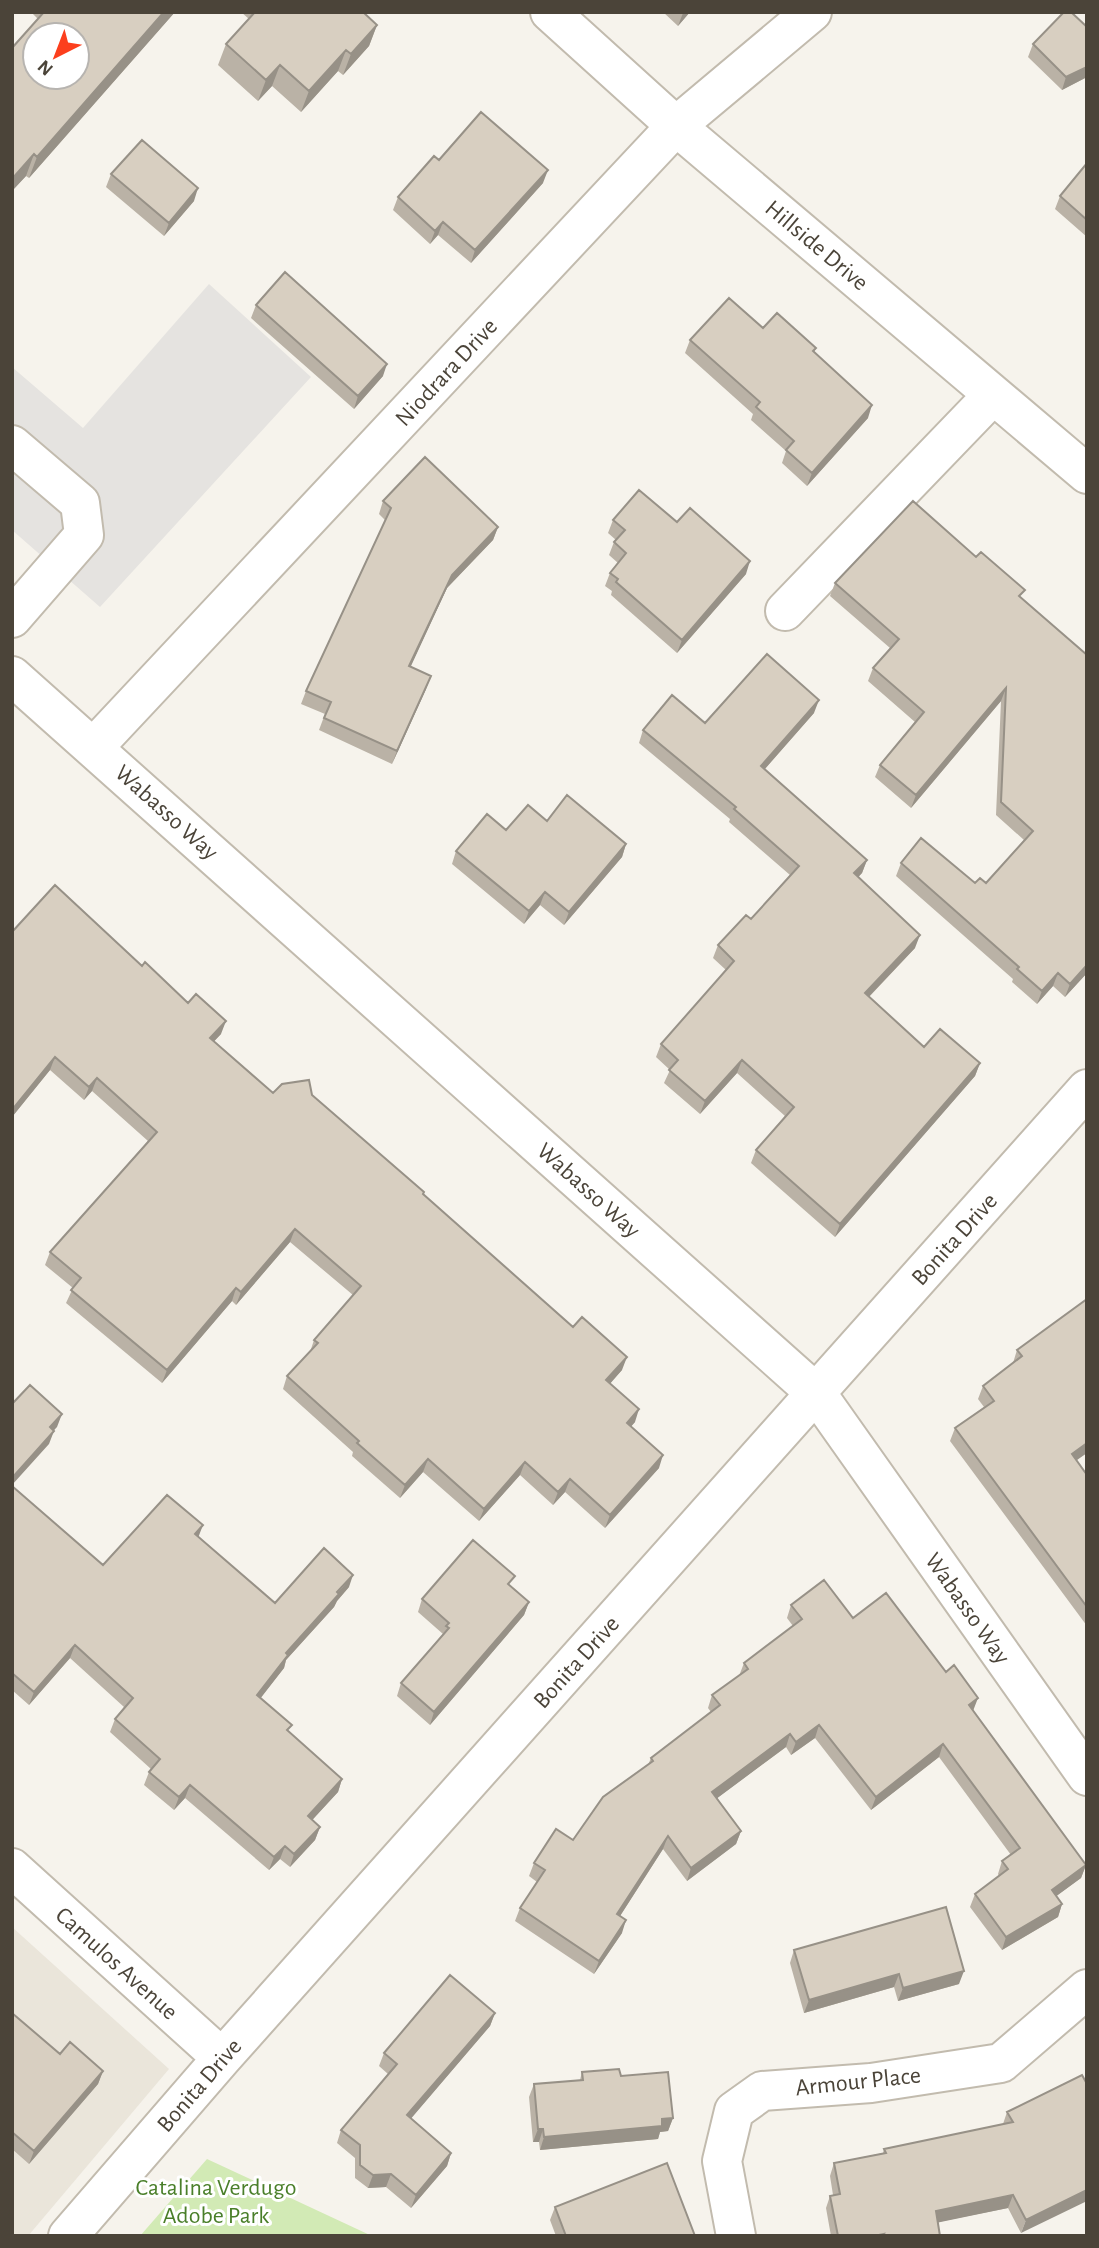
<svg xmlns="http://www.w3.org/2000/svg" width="1099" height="2248" font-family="'Alegreya Sans',sans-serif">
<rect width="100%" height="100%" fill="#f6f3ec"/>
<path fill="#eae5da" d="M12,1927L169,2069L28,2236H12Z"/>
<path fill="#d2eab5" d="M207,2159L372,2236H140Z"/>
<path fill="#e5e3e0" d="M209,284L311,377L100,607L12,530V367L83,428Z"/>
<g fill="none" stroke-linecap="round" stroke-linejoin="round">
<g stroke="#c2bbae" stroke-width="42">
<path id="minor" d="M550,12L676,126L1087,474
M12,445L80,503L84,535L12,618
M785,611L993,395
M12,676L817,1394L1087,1776
M94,747L676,126L812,12
M12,1868L222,2058
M68,2236L222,2058L1087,1089
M736,2236L722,2161L734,2111L762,2091L871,2083L1001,2063L1087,1989"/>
</g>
<use href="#minor" stroke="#fff" stroke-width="38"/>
</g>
<path fill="#bab2a6" d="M31,12H175L29,178L26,176L12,191V48L38,19Z
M241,12H363L377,25L369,46L343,75L338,71L301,112L272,86L258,101L218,65L226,44L249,19Z
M663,12H690L678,26Z
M1087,27V77L1062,90L1028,57L1033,44Z
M439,160L543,183L471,263L438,235L430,244L393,210L398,197Z
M1087,163V237L1055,209L1060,196Z
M111,174L194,201L164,236L106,187Z
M256,305L383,376L354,409L251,318Z
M763,328L816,348L814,352L868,418L807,486L782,463L786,451L751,420L753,414L685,353L690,340Z
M383,501L498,527L493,540L447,588L410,667L426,689L392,764L319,730L325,714L301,704L306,691L385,520L379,514Z
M613,520L677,522L746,574L677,653L611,595L612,591L605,586L610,573L618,563L609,555L614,542L616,540L608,533Z
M835,583L1022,599L1087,655V973L1065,997L1053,986L1037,1004L1012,982L1013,979L896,876L901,863L975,883H986L1024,840L996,815L1001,701L911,808L875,777L880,765L915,722L868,681L873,668L890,648L830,596Z
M814,713L764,770L867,860L862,873L858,877L915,948L869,997L924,1047L980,1063L975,1076L835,1237L751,1163L756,1150L785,1116L737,1073L700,1114L664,1083L670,1070L656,1057L661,1044L726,970L713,958L718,945L751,919L790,875L729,822L730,819L639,743L643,730Z
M547,821L626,844L622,857L564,925L540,905L524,924L452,864L456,851L506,830Z
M12,932L142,966L221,1034L214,1041L273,1093L312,1095L424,1192L423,1194L622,1370L610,1383L635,1422L631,1426L659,1468L605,1528L565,1492L553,1505L520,1475L479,1521L423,1472L400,1498L352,1456L353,1452L283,1389L287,1376L310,1352L314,1340L353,1295L290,1242L236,1305L232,1301L162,1383L66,1303L73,1288L45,1265L50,1252L148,1141L92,1091L84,1100L50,1070L12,1117Z
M1087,1299L1076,1460L1087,1475V1626L950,1441L955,1428L984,1407L978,1399L983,1386L1013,1363L1017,1350Z
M12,1486L103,1565L198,1537L275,1603L349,1587L337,1601L334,1607L286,1660L284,1668L260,1698L289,1732L342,1779L338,1792L312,1820L320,1827L315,1840L290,1867L280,1859L269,1870L185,1798L174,1810L144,1785L149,1772L151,1769L110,1732L115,1719L124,1707L70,1658L29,1705L12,1690Z
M511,1586L529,1602L524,1615L430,1725L397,1696L401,1683L443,1634L418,1612L422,1599Z
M791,1605L853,1618L973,1711L1086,1865L1081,1878L1056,1896L1062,1904L1058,1917L1002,1950L970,1907L975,1894L999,1876L998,1874L1002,1861L1011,1855L939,1757L871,1810L815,1738L791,1755L786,1747L717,1798L741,1831L736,1844L687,1881L663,1849L620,1916L622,1933L594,1974L515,1921L520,1908L537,1882L529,1876L534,1863L573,1840L648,1765L651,1758L711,1712L708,1708L712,1695L739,1676L744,1663L793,1626L787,1618Z
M794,1950L959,1984L898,2001L894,1987L804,2013L790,1963Z
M12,2013L60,2054L103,2071L98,2084L29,2164L12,2149Z
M495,2013L490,2026L411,2118L451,2153L447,2166L411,2208L386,2187L368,2188L355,2178V2158L337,2143L341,2130L388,2074L379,2066L384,2053Z
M582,2072L621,2076L673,2118L668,2131L660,2132L658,2139L540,2150L539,2142H533L529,2097L534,2084L580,2080Z
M1082,2075L1021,2233L1008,2208L938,2222L940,2236H831L826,2208L830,2196L833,2195L830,2176L834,2163L883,2153L884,2149L1003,2124L1007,2112Z
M555,2207L695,2236H556L550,2220Z"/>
<path fill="#979187" d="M164,12H175L29,178L37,157Z
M684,12H690L678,26L683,13Z
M377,25L369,46L343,75L351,54Z
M346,50L338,71L301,112L309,91Z
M280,65L272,86L258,101L266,80Z
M1087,67V77L1062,90L1066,77Z
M34,154L26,176L12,191V179Z
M548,170L543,183L471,263L475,250Z
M198,188L194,201L164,236L169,223Z
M443,222L438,235L430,244L435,231Z
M387,364L383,376L354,409L358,396Z
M872,405L868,418L807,486L812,473Z
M498,527L493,540L447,588L405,679L409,666L452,575Z
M750,561L746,574L677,653L682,640Z
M431,676L426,689L392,764L397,751Z
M1006,688L1001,701L911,808L916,795Z
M819,700L814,713L756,779L761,766Z
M626,844L622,857L564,925L569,912Z
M867,860L862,873L850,886L854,873Z
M545,892L540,905L524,924L529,911Z
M920,935L915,948L860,1006L865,993Z
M1087,965V973L1065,997L1070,984Z
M1058,973L1053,986L1037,1004L1042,991Z
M226,1021L221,1034L205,1051L210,1038Z
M55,1057L50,1070L12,1117V1110Z
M742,1060L737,1073L700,1114L705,1101Z
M980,1063L975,1076L835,1237L840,1224Z
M97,1078L92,1091L84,1100L89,1087Z
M295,1229L290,1242L236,1305L241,1292Z
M236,1288L232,1301L162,1383L167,1370Z
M627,1357L622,1370L602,1393L606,1380Z
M639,1409L635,1422L623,1436L627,1423Z
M62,1414L57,1427L45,1440L50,1427Z
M54,1431L49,1444L12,1485V1478Z
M1087,1443V1453L1067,1467L1072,1454Z
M663,1455L659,1468L605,1528L610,1515Z
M428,1459L423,1472L400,1498L405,1485Z
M525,1462L520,1475L479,1521L484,1509Z
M570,1479L565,1492L553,1505L558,1492Z
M203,1525L198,1538L195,1534Z
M353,1575L349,1587L337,1601L334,1607L286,1660L284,1668L253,1708L257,1695L286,1653Z
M529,1602L524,1615L430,1725L434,1712Z
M75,1645L70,1658L29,1705L34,1692Z
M978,1698L973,1711L969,1705Z
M819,1725L815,1738L791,1755L796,1742Z
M790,1734L786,1747L708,1805L712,1792Z
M943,1744L939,1757L871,1810L876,1797Z
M342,1779L338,1792L304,1829L308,1816Z
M190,1785L185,1798L174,1810L179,1797Z
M320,1827L315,1840L290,1867L294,1854Z
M741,1831L736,1844L687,1881L691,1868Z
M668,1836L663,1849L613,1927L617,1914Z
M285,1846L280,1859L269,1870L274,1857Z
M1086,1865L1081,1878L1047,1903L1052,1890Z
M1062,1904L1058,1917L1002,1950L1006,1937Z
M626,1920L622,1933L594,1974L599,1961Z
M964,1971L959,1984L898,2001L903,1988Z
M899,1974L894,1987L804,2013L809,2000Z
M495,2013L490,2026L403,2128L407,2115Z
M103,2071L98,2084L29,2164L34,2151Z
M673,2118L668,2131L660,2132L658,2139L540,2150L544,2137Z
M538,2129H543L539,2142H533Z
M451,2153L447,2166L411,2208L416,2195Z
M391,2174L386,2187L368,2188L373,2175Z
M1087,2190V2201L1021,2233L1026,2220Z
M1013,2195L1008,2208L931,2224L936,2211Z"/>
<path fill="#d8cfc1" stroke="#979187" stroke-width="2" fill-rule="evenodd" d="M44,12H164L37,157L34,154L12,179V48ZM35,35H77V77H35Z
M255,12H363L377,25L351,54L346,50L309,91L280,65L266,80L226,44Z
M1064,12H1071L1087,27V67L1066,77L1033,44Z
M481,112L548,170L475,250L443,222L435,231L398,197L434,156L439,160Z
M142,140L198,188L169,223L111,174Z
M1087,163V220L1060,196Z
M285,272L387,364L358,396L256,305Z
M729,298L763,328L777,313L816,348L813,351L872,405L812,473L786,450L794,441L756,407L760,402L690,340Z
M425,457L498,527L452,575L409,666L431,676L397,751L324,718L331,702L306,691L391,508L383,501Z
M639,490L677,522L690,508L750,561L682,640L616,582L618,579L610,573L626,553L614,542L625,530L613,520Z
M913,501L976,557L981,552L1025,590L1019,596L1087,655V965L1070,984L1058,973L1042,991L1017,969L1019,967L901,863L921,838L975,883L980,878L986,883L1033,831L1001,802L1006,688L916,795L880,765L924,712L873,668L899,639L835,583Z
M767,654L819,700L761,766L867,860L854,873L920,935L865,993L924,1047L940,1029L980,1063L840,1224L756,1150L794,1107L742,1060L705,1101L669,1070L678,1060L661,1044L734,961L718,945L746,915L751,919L799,866L734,809L736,807L643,730L672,695L705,723Z
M567,795L626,844L569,912L545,892L529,911L456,851L487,814L506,830L528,805L547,821Z
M55,885L142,966L145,962L188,1003L196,994L226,1021L210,1038L273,1093L282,1084L309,1080L312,1095L424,1192L423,1194L573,1327L582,1317L627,1357L606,1380L639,1409L627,1423L663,1455L610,1515L570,1479L558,1492L525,1462L484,1509L428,1459L405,1485L357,1443L359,1441L287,1376L318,1343L314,1340L361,1286L295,1229L241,1292L236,1288L167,1370L71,1290L81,1278L50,1252L157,1132L97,1078L89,1087L55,1057L12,1110V932Z
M1087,1299V1443L1072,1454L1087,1475V1607L955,1428L994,1401L983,1386L1022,1356L1017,1350Z
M30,1385L62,1414L50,1427L54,1431L12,1478V1404Z
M12,1486L103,1565L167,1495L203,1525L195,1534L275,1603L324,1548L353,1575L337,1592L339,1594L286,1653L288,1655L257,1695L292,1725L287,1730L342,1779L308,1816L320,1827L294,1854L285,1846L274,1857L190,1785L179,1797L149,1772L160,1759L115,1719L133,1698L75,1645L34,1692L12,1673Z
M473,1540L515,1576L508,1584L529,1602L434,1712L401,1683L449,1628L446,1626L449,1623L422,1599Z
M824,1580L853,1618L886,1593L946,1672L954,1665L978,1698L969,1705L1086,1865L1052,1890L1062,1904L1006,1937L975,1894L1008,1869L1002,1861L1020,1848L943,1744L876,1797L819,1725L796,1742L790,1734L712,1792L741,1831L691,1868L668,1836L617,1914L626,1920L599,1961L520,1908L545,1870L534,1863L556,1829L573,1840L603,1797L653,1761L651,1758L720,1705L712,1695L748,1669L744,1663L802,1619L791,1605Z
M946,1907L964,1971L903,1988L899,1974L809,2000L794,1950Z
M450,1975L495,2013L407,2115L451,2153L416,2195L391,2174L373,2175L360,2165V2145L341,2130L397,2064L384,2053Z
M12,2013L60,2054L70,2042L103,2071L34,2151L12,2132Z
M619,2069L621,2076L668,2072L673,2118L662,2119V2126L544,2137L543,2129H538L534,2084L583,2080L582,2072Z
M1082,2075L1087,2084V2190L1026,2220L1013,2195L936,2211L940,2236H883L884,2234L874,2236H838L830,2196L840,2194L834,2163L886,2153L884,2149L1013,2122L1007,2112Z
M667,2163L695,2236H566L555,2207Z"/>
<g text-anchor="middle" stroke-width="6" stroke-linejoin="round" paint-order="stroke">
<g font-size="24" fill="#4b4439" stroke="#fff">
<text transform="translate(817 245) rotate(40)" y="8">Hillside Drive</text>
<text transform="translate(446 372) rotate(-47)" y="8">Niodrara Drive</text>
<text transform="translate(167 812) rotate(42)" y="8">Wabasso Way</text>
<text transform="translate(589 1190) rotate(42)" y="8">Wabasso Way</text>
<text transform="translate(954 1239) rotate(-48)" y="8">Bonita Drive</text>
<text transform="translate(968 1608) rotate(55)" y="8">Wabasso Way</text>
<text transform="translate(576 1662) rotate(-48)" y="8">Bonita Drive</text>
<text transform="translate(117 1963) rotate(42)" y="8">Camulos Avenue</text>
<text transform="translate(858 2081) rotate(-6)" y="8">Armour Place</text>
<text transform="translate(199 2085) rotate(-49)" y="8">Bonita Drive</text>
</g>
<g font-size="24" fill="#4a7f2a" stroke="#fff">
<text x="216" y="2195">Catalina Verdugo<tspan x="216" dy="28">Adobe Park</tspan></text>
</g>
</g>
<rect width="1099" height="2248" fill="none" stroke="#4b4439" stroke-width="28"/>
<g transform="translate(56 56) rotate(222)"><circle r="33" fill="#ffffff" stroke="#b7b4b0" stroke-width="2"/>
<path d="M0-5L12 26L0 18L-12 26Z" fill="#fc3f1d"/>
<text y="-10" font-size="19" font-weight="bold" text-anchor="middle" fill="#4b4439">N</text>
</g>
</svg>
